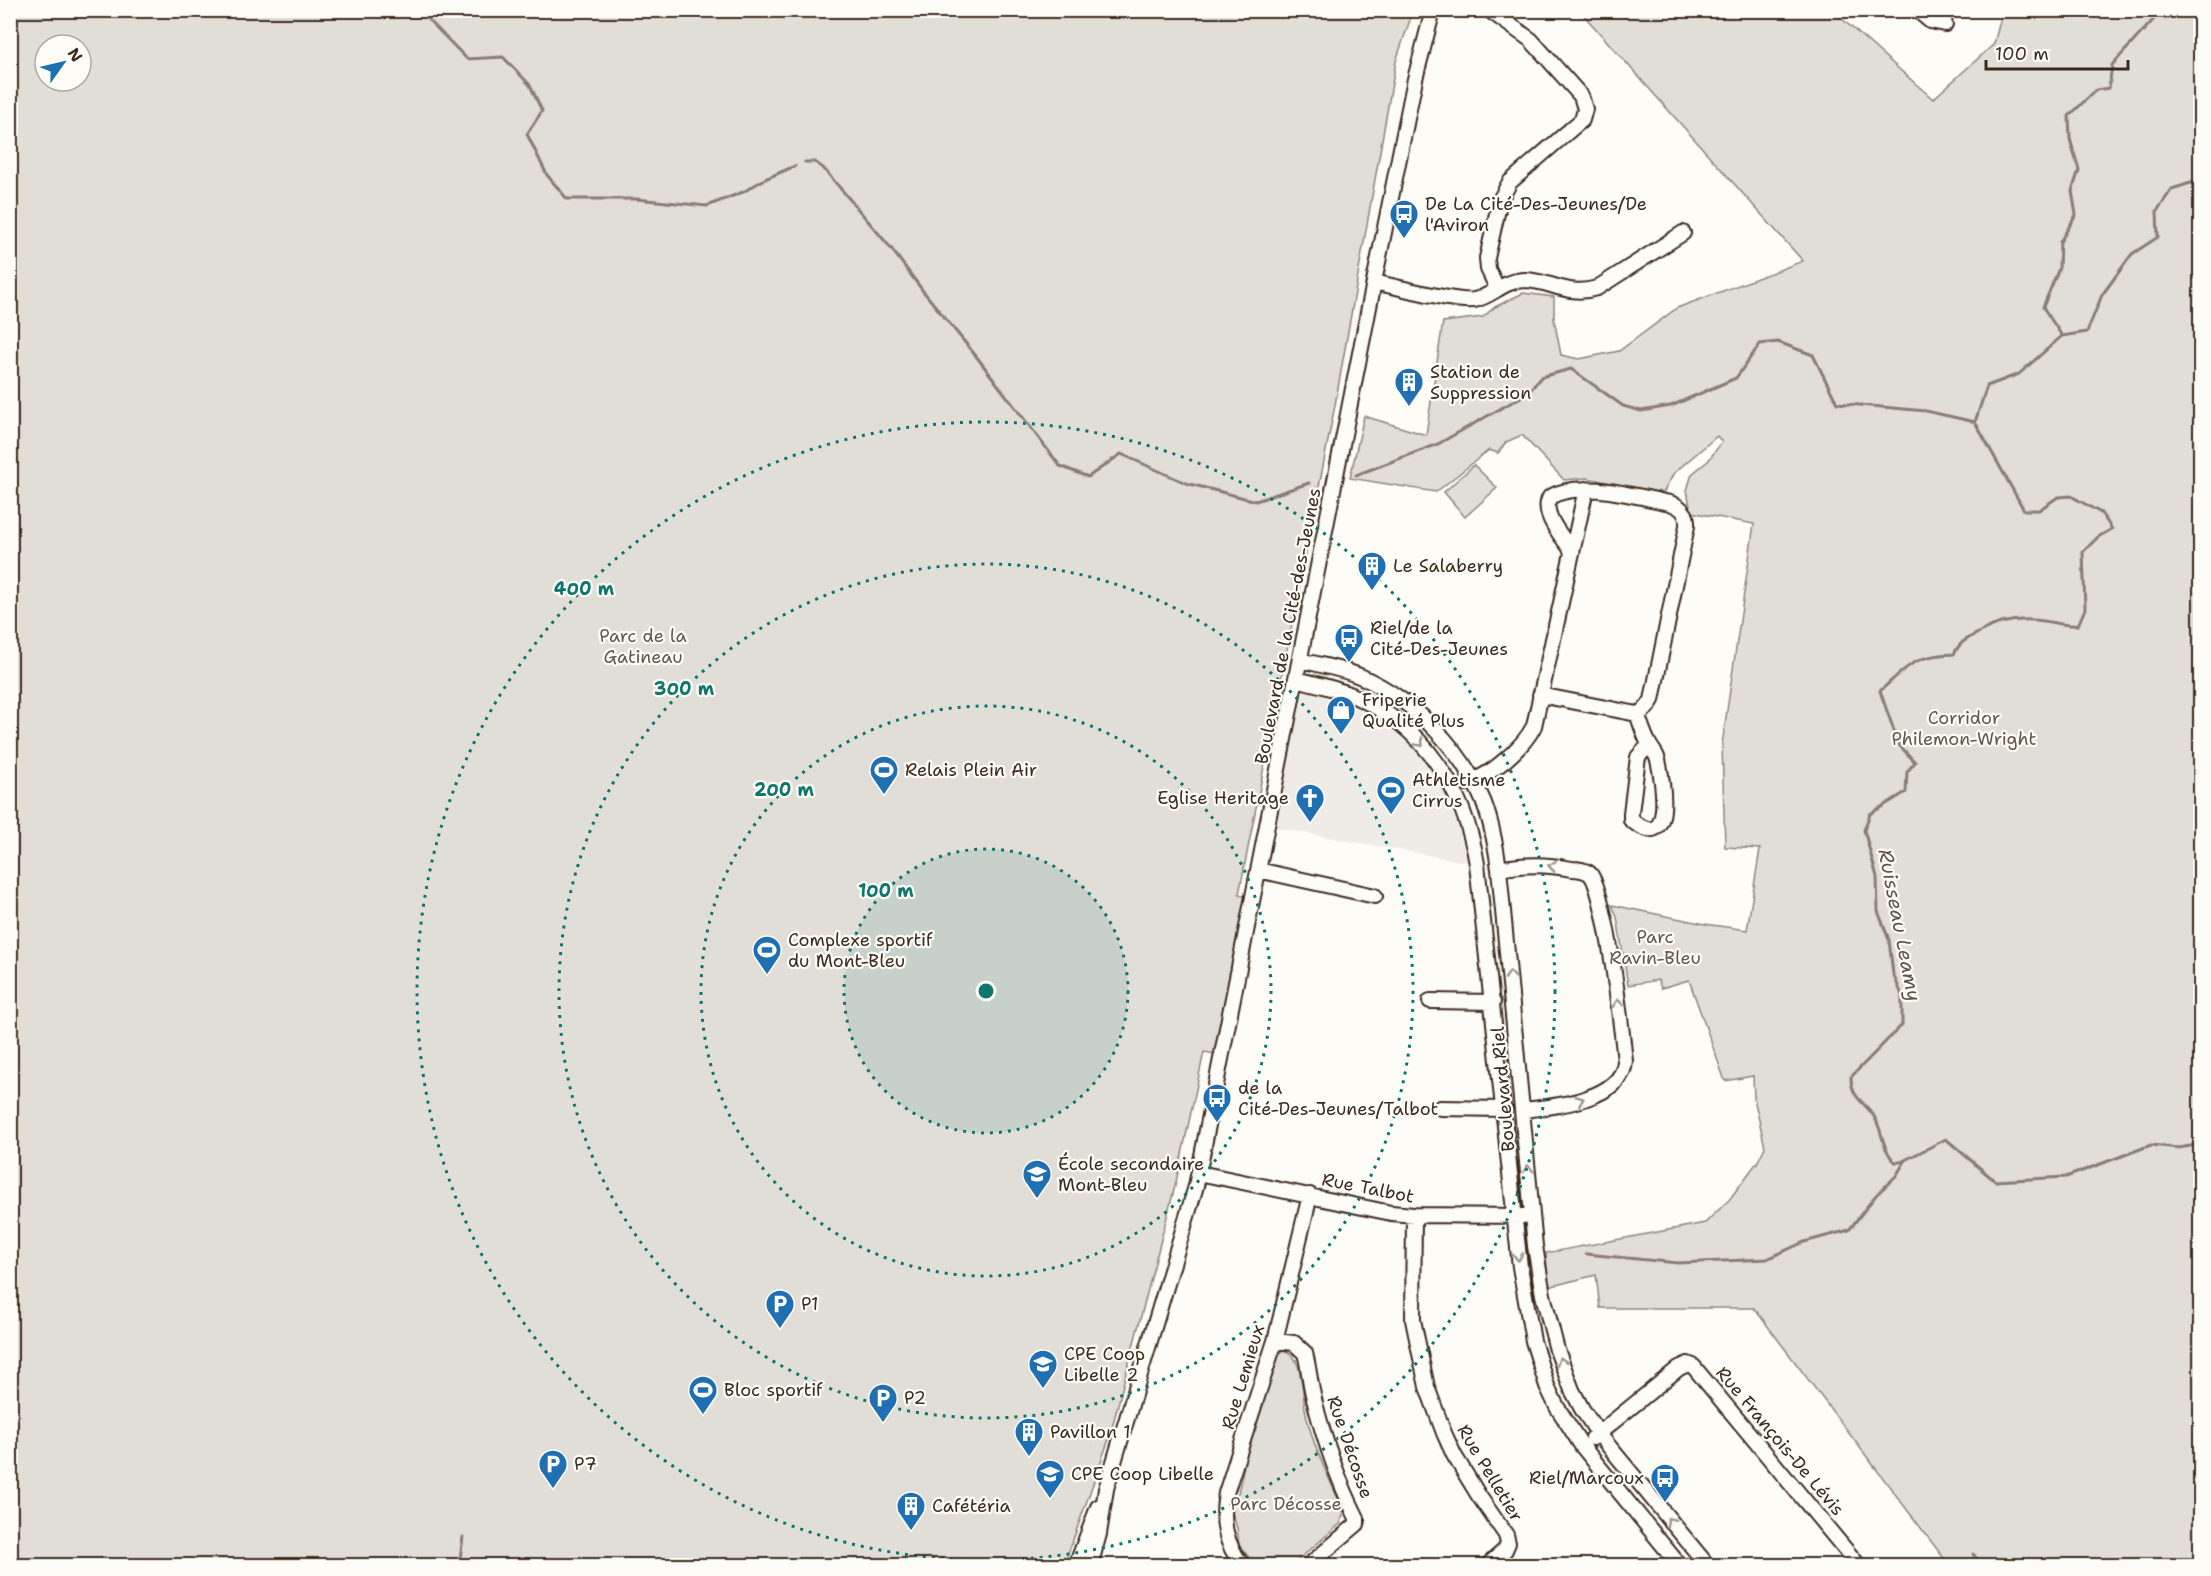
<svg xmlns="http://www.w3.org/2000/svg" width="2211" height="1576" font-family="'Shantell Sans',sans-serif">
<rect width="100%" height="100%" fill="#fdfcf7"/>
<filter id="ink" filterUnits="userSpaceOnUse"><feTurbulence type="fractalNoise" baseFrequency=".0167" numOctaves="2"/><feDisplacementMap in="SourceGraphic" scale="12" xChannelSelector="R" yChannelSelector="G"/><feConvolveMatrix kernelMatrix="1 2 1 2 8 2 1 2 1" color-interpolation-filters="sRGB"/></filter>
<g filter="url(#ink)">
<path fill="#efece7" d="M1296,679L1386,713L1454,788L1472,863L1266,826Z"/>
<path fill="#e1ded7" stroke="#8e847a" stroke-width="1.5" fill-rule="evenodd" d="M11,11H1413L1396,61L1335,405L1239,894L1252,899L1221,1055L1204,1052L1176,1182L1109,1439L1064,1565L11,1566ZM45,45H81V81H45Z
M1580,11H1833L1933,99L1994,44L2001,17L1998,11H2200V1565H1949L1754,1308H1600L1596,1275L1548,1287L1546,1253L1705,1223L1729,1200L1758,1161L1765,1147L1754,1098L1753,1076L1725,1081L1689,980L1661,988L1658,980L1628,985L1617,917L1612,905L1705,924L1747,930L1760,849L1725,847L1722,745L1754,524L1691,512L1687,490L1692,474L1708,461L1722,442L1717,436L1674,473L1663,493L1587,478L1564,480L1522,435L1506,442L1498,453L1489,450L1436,492L1350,478L1364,416L1426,435L1443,322L1483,317L1495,307L1523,293L1554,297V319L1561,355L1579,359L1619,351L1677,308L1803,261Z
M1474,465L1497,488L1465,517L1444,492Z
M1284,1350C1303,1356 1302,1391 1305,1408C1311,1444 1330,1479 1344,1513L1340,1524L1292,1565H1255L1239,1545L1237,1528L1230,1506L1238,1493L1248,1447L1278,1355Z"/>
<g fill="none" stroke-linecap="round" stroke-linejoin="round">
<path stroke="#887d74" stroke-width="3" d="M419,10L467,59L503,57L530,85L542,111L527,134L547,175L567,199H636L707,206L743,192L765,179L795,166
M2152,10L2155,18L2112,65L2109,88L2096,90L2069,116L2070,139L2079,170L2072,191L2076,215L2060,242L2059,268L2043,307L2062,336L2019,374L1987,386L1975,422L2024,510H2039L2058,497L2071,496L2101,513L2112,529L2098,537L2083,552L2085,609L2078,625C2067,626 2060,624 2050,622C2024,617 2000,620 1978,633C1965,640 1961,641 1954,654C1914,655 1908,666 1880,691L1899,745L1915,762L1907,772L1906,792L1870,814L1864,830L1877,877L1878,911L1889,940L1893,974L1902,995V1025L1851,1077C1851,1099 1865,1101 1875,1118C1883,1133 1882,1149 1895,1162H1901L1946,1139L1995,1181L2066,1177L2151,1145L2179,1148L2196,1145L2200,1141
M805,162H815L824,169L890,247L923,291L976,356L1060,466L1088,477L1121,454L1186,483L1256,501L1309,483
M2062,336L2087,332L2102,295L2132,254L2158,237L2157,211L2172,189L2200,180
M1356,475L1438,444L1528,393L1541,377L1571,369L1623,406L1641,411L1671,406L1736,378L1760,344L1778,342L1813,355L1837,403L1926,411L1975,422
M1586,1254L1678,1263L1767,1259L1804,1242L1849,1230L1876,1195L1896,1176L1905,1161
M1973,1554L1982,1566
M459,1566L463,1537"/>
<g stroke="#3b2a1e" stroke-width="18">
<path id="minor" d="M1489,10L1531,40L1581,96L1585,109L1582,120L1577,124L1510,182L1500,200L1487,258L1488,269L1497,288
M1917,10L1930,21L1945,24
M1374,282C1393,286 1459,303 1474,300C1492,297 1503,280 1525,280C1552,281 1568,297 1597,288L1683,233
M1301,660C1321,666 1342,668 1362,677C1415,701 1462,749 1484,803C1492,824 1496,847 1499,869L1535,1246L1543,1295L1557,1350L1572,1390L1582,1409L1598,1433L1708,1566
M1296,679C1316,684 1335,688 1354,696C1425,726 1465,791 1477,864L1520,1267L1533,1341L1547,1386L1557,1407L1582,1446L1680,1566
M1540,695L1637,714C1645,711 1648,707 1652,700L1687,526C1688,513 1682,507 1670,503C1638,497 1580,479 1550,497C1540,514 1563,537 1572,551
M1637,714C1641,724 1644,735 1649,744C1652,750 1656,753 1658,760C1663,781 1675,855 1631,820V813L1638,757L1649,745
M1467,783C1490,776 1523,748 1534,726L1586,489
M1499,869C1526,864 1545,864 1572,869C1577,869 1584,870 1589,873C1606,886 1622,1033 1625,1061C1623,1100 1552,1107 1523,1110
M1258,870L1375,896
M1430,1001L1493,1002
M1440,1108L1504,1109
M1199,1173L1391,1213L1414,1215L1523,1216
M1414,1215L1413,1320L1427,1387L1444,1433L1454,1455L1479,1496L1506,1535L1508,1543L1505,1550L1487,1566
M1275,1341L1294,1343L1305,1353C1309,1368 1310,1384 1314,1399C1324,1440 1338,1480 1357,1518V1524L1308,1566
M1593,1438L1679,1368L1688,1364L1693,1366L1859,1566
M1076,1566L1098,1507
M1090,1566L1099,1534L1106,1489L1196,1186L1374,282L1415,79L1433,10
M1243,1566C1225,1544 1221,1521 1226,1493L1275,1341L1310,1195"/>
</g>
<use href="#minor" stroke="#fdfcf7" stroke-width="14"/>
</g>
<defs><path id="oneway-chevron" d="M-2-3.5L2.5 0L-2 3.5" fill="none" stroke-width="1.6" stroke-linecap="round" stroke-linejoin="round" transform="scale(1.5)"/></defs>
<g stroke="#9c938a">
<use href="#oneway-chevron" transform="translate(1420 743) rotate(47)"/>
<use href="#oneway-chevron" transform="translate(1552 866) rotate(-172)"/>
<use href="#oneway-chevron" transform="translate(1510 975) rotate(-96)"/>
<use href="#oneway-chevron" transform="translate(1618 1003) rotate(-96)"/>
<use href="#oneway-chevron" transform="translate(1580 1100) rotate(-21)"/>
<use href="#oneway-chevron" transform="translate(1528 1169) rotate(-95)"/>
<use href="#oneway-chevron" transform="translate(1518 1257) rotate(83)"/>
<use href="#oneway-chevron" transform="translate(1561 1361) rotate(-110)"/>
<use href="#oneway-chevron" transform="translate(1670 1521) rotate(-130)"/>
</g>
</g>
<circle cx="986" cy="991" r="142" fill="#0f766e" fill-opacity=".12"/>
<g fill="none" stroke="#0f766e" stroke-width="3" stroke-dasharray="3 6">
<circle cx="986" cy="991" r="142"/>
<circle cx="986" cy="991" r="285"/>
<circle cx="986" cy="991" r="427"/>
<circle cx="986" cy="991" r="569"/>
</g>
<defs>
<g id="bus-pin" transform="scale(1.5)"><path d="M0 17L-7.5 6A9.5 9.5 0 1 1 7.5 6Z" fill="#1f6fb2" stroke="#fdfcf7"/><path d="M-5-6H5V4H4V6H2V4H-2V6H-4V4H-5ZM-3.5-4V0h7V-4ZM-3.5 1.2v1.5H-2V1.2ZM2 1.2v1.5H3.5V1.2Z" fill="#fff"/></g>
<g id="building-pin" transform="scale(1.5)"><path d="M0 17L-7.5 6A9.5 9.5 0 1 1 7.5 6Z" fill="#1f6fb2" stroke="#fdfcf7"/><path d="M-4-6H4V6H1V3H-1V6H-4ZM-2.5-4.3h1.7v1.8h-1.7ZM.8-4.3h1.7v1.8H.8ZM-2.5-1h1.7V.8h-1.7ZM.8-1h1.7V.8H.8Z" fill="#fff"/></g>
<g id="shop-pin" transform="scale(1.5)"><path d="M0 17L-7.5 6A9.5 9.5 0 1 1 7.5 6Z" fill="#1f6fb2" stroke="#fdfcf7"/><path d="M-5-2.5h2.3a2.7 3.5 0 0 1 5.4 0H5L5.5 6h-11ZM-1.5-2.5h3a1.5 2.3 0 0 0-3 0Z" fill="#fff"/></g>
<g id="stadium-pin" transform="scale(1.5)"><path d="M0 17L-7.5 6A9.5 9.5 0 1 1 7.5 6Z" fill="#1f6fb2" stroke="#fdfcf7"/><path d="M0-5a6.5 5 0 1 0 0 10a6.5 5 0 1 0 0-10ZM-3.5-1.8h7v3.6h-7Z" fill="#fff"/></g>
<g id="church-pin" transform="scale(1.5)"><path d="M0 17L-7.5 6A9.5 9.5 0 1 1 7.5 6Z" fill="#1f6fb2" stroke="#fdfcf7"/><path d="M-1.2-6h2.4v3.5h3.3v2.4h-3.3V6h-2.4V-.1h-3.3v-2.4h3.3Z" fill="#fff"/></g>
<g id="school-pin" transform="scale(1.5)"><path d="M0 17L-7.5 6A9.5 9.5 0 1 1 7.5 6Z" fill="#1f6fb2" stroke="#fdfcf7"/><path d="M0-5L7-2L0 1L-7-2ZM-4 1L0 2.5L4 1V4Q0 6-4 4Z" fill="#fff"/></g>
<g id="parking-pin" transform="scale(1.5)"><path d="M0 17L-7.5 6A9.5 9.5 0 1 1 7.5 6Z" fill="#1f6fb2" stroke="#fdfcf7"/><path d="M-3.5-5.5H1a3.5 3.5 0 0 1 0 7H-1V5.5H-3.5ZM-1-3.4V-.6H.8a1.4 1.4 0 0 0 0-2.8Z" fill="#fff"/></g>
</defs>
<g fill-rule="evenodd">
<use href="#bus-pin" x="1404" y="214"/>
<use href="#building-pin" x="1409" y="382"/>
<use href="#building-pin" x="1372" y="566"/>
<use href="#bus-pin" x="1349" y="638"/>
<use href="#shop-pin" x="1341" y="710"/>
<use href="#stadium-pin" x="884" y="770"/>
<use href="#stadium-pin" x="1391" y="790"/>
<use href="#church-pin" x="1310" y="798"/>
<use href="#stadium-pin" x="767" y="950"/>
<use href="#bus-pin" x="1217" y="1098"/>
<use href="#school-pin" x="1037" y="1174"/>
<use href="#parking-pin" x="780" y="1304"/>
<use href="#school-pin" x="1043" y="1364"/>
<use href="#stadium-pin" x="703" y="1390"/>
<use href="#parking-pin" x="883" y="1398"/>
<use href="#building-pin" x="1029" y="1432"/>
<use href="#parking-pin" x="553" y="1464"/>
<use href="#school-pin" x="1050" y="1474"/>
<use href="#bus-pin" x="1665" y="1478"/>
<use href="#building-pin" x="911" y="1506"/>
</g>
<g text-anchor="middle" stroke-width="4.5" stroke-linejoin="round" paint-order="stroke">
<g font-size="18" fill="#3b2a1e" stroke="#fdfcf7" text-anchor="start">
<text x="1425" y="210">De La Cité-Des-Jeunes/De<tspan x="1425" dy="21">l'Aviron</tspan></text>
<text x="1430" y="378">Station de<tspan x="1430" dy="21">Suppression</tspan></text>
<text x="1393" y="572">Le Salaberry</text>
<text x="1370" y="634">Riel/de la<tspan x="1370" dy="21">Cité-Des-Jeunes</tspan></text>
<text x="1362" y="706">Friperie<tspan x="1362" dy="21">Qualité Plus</tspan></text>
<text x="905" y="776">Relais Plein Air</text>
<text x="1412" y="786">Athletisme<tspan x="1412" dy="21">Cirrus</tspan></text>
<text x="1289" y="804" text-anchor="end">Eglise Heritage</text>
<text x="788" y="946">Complexe sportif<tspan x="788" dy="21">du Mont-Bleu</tspan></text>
<text x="1238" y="1094">de la<tspan x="1238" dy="21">Cité-Des-Jeunes/Talbot</tspan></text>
<text x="1058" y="1170">École secondaire<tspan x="1058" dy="21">Mont-Bleu</tspan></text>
<text x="801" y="1310">P1</text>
<text x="1064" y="1360">CPE Coop<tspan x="1064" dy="21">Libelle 2</tspan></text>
<text x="724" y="1396">Bloc sportif</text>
<text x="904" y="1404">P2</text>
<text x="1050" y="1438">Pavillon 1</text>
<text x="574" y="1470">P7</text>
<text x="1071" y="1480">CPE Coop Libelle</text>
<text x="1644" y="1484" text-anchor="end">Riel/Marcoux</text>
<text x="932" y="1512">Cafétéria</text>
</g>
<g font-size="18" fill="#3b2a1e" stroke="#fdfcf7">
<text transform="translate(1288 626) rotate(-79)" y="6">Boulevard de la Cité-des-Jeunes</text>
<text transform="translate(1503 1089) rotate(-95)" y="6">Boulevard Riel</text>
<text transform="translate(1368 1188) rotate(11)" y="6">Rue Talbot</text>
<text transform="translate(1243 1377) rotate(-73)" y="6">Rue Lemieux</text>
<text transform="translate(1780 1441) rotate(50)" y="6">Rue François-De Lévis</text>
<text transform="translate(1350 1447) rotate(71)" y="6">Rue Décosse</text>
<text transform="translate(1490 1473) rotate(59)" y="6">Rue Pelletier</text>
</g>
<g font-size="18" fill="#64574c" stroke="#fdfcf7">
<text x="643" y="642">Parc de la<tspan x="643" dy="21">Gatineau</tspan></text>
<text x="1964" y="724">Corridor<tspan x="1964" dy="21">Philemon-Wright</tspan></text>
<text x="1655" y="943">Parc<tspan x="1655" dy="21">Ravin-Bleu</tspan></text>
<text x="1286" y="1510">Parc Décosse</text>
</g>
<g font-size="20" font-style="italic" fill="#615349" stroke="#fdfcf7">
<text transform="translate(1900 925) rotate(79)" y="7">Ruisseau Leamy</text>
</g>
</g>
<circle cx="986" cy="991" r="9" fill="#0f766e" stroke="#fdfcf7" stroke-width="3"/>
<g font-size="18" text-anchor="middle" font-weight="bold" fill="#0f766e" stroke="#fdfcf7" stroke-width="4.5" stroke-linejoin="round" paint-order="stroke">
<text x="584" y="595">400 m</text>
<text x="684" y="695">300 m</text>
<text x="784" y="796">200 m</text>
<text x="886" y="897">100 m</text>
</g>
<rect width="2211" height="1576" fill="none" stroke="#fdfcf7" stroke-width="36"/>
<rect x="18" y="18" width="2175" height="1540" fill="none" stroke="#3b2a1e" stroke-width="2" filter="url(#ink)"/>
<g transform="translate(63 63) rotate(56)"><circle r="28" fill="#fdfcf7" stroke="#afa8a0" stroke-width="1.5"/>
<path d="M0-4.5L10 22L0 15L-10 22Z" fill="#1f6fb2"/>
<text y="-9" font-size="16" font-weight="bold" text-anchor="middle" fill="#3b2a1e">N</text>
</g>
<path d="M1986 60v9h142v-9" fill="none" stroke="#3b2a1e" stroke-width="3"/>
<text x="1995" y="60" font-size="18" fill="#3b2a1e" stroke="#fdfcf7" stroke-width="4.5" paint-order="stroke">100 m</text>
</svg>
